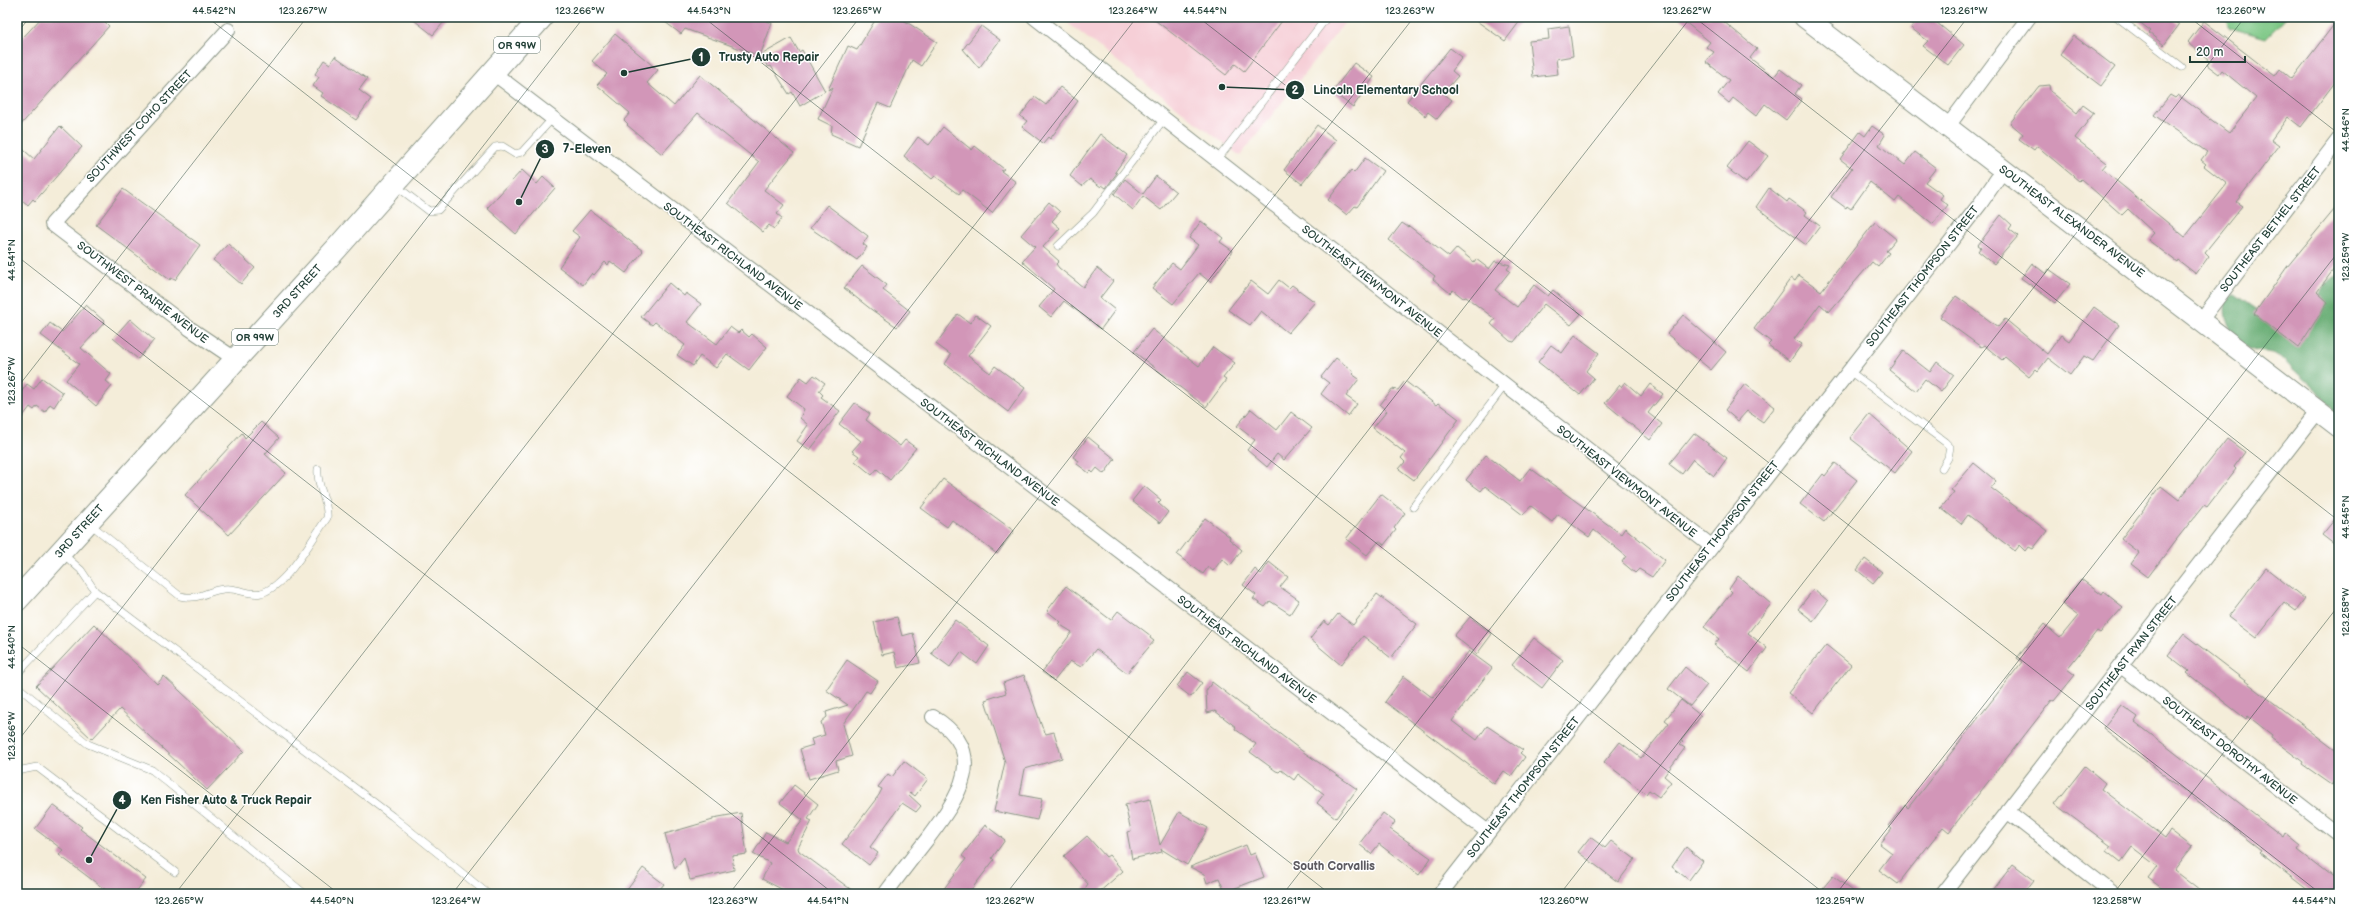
<svg xmlns="http://www.w3.org/2000/svg" width="2356" height="911" font-family="'Balsamiq Sans',sans-serif">
<rect width="100%" height="100%" fill="#fff"/>
<filter id="ink" filterUnits="userSpaceOnUse"><feTurbulence type="fractalNoise" baseFrequency=".025" numOctaves="2"/><feDisplacementMap in="SourceGraphic" scale="8" xChannelSelector="R" yChannelSelector="G"/><feConvolveMatrix kernelMatrix="1 2 1 2 8 2 1 2 1" color-interpolation-filters="sRGB"/></filter>
<filter id="wash" filterUnits="userSpaceOnUse"><feTurbulence type="fractalNoise" baseFrequency=".012" numOctaves="4" result="noise"/><feDisplacementMap in="SourceGraphic" scale="16" xChannelSelector="R" yChannelSelector="G"/><feGaussianBlur stdDeviation="0.9" result="paint"/><feColorMatrix in="noise" values="0 0 0 0 0 0 0 0 0 0 0 0 0 0 0 0 0 1.4 0 .05"/><feComposite in="paint" operator="in"/></filter>
<g filter="url(#wash)">
<rect width="100%" height="100%" fill="#f4edd9"/>
<path fill="#f6cfd7" d="M1060,17H1349L1240,156Z"/>
<path fill="#7dc785" stroke="#4e825c" d="M2222,17H2286L2266,38L2231,28Z"/>
<path fill="#66ac72" stroke="#427453" d="M2339,275V416L2324,398L2280,357C2268,349 2260,354 2250,349C2232,340 2222,319 2226,300L2235,294L2262,313L2317,297L2331,279Z"/>
<g id="blocks">
<path fill="#d296b8" d="M42,17H100L109,26L17,129V44Z
M410,17H448L433,35Z
M659,17H756L772,23L760,56L685,29L681,34L665,22L658,20Z
M877,17H899L937,42L921,66L912,60L890,108L878,103L858,146L831,134L832,126L818,119L833,87L828,90L848,46L857,50Z
M1151,17H1285L1244,71L1235,64L1226,75Z
M1471,17H1523L1505,41Z
M1679,17H1718L1757,49L1750,58L1774,77L1780,69L1801,85L1795,94L1802,99L1786,120L1765,104L1756,116L1733,98L1729,103L1718,94L1729,80L1706,62L1714,52L1706,47L1710,42Z
M1919,17H1930L1964,45L1948,65L1923,46L1928,41L1911,28Z
M2133,17H2169L2179,25L2164,45L2149,33L2151,31Z
M2339,18V77L2301,127L2288,117L2271,140L2279,146L2236,202L2242,206L2205,252L2209,256L2196,274L2178,260L2177,262L2148,240L2154,233L2128,209L2122,215L2081,179L2079,181L2037,146L2034,150L2019,139L2023,134L2010,123L2039,86L2049,85L2050,91L2077,113L2083,105L2094,113L2075,138L2107,163L2102,169L2185,237L2227,184L2204,166L2206,164L2201,160L2207,152L2154,115L2170,95L2175,98L2178,95L2229,133L2256,98L2222,70L2219,74L2207,65L2210,62L2188,42L2204,21L2275,76L2280,69L2292,79Z
M981,26L1000,40L979,68L963,49Z
M1569,26L1573,56L1556,59L1558,74L1533,77L1529,41L1549,39L1548,29Z
M615,34L658,70L647,83L674,106L700,75L794,153L764,190L784,205L777,214L782,218L774,229L769,225L763,232L728,203L759,162L698,113L662,154L627,125L628,124L624,120L630,113L597,85L607,74L592,61Z
M2074,36L2115,67L2101,86L2060,55Z
M791,38L799,52L802,50L825,91L800,106L792,92L789,94L771,66L768,67L761,55Z
M1450,48L1462,57L1452,71L1458,76L1443,93L1452,100L1437,119L1428,112L1425,116L1407,101Z
M335,56L367,79L359,90L371,99L356,120L321,96L323,93L313,86L319,77L315,74L324,60L330,64Z
M1354,63L1374,77L1353,107L1332,92Z
M1060,87L1078,101L1050,139L1048,137L1043,143L1022,127L1027,121L1020,116L1035,97L1046,105Z
M1317,125L1336,140L1302,184L1284,170Z
M60,126L82,147L35,201L33,199L28,205L17,196V144L34,159Z
M1872,126L1885,135L1879,145L1905,165L1915,152L1936,168L1925,182L1943,195L1940,199L1948,205L1933,224L1899,197L1895,202L1870,182L1851,209L1847,206L1846,208L1831,197L1852,168L1840,159L1860,132L1865,136Z
M943,127L972,150L975,146L1004,169L1001,171L1016,182L992,213L962,190L959,194L935,176L932,179L904,156L918,137L929,145Z
M1100,134L1127,155L1115,172L1117,173L1106,188L1102,185L1101,187L1090,179L1082,186L1070,176Z
M1748,141L1768,156L1746,183L1727,168Z
M1365,158L1383,171L1357,207L1355,206L1347,215L1328,200L1351,170L1354,173Z
M522,170L537,184L543,177L555,188L516,234L487,208Z
M1156,176L1176,192L1161,210L1143,196L1133,210L1114,194L1125,179L1143,194Z
M1769,188L1787,202L1789,199L1807,212L1805,215L1820,226L1806,245L1756,207Z
M123,189L200,245L175,280L171,278L170,280L96,225Z
M1049,202L1060,212L1052,221L1060,228L1043,247L1059,261L1056,264L1059,268L1083,287L1097,268L1113,281L1100,298L1115,310L1101,329L1064,301L1051,317L1039,307L1054,289L1022,261L1035,247L1021,235Z
M2339,204V262L2317,292L2328,302L2298,348L2254,314L2287,267Z
M827,205L868,236L863,244L867,247L857,260L810,228Z
M590,210L643,251L626,273L610,261L608,265L605,262L594,275L592,273L583,285L559,267L580,237L572,231Z
M2001,215L2012,225L2009,229L2018,236L1994,264L1978,251L1981,247L1978,245Z
M1201,221L1223,238L1220,242L1233,251L1210,282L1199,273L1173,304L1152,288L1172,263L1180,269L1198,245L1189,238Z
M1875,222L1896,239L1886,251L1889,253L1878,267L1872,262L1829,312L1820,304L1794,339L1802,344L1790,361L1768,345L1771,342L1754,329L1791,278L1795,281L1799,275L1821,291Z
M1402,223L1408,227L1409,226L1449,257L1457,248L1474,262L1476,259L1489,269L1495,261L1510,265L1507,269L1510,271L1495,290L1517,307L1534,285L1548,296L1553,290L1581,314L1571,325L1544,304L1514,342L1510,341L1491,324L1495,319L1466,297L1463,298L1453,290L1450,293L1433,279L1435,276L1389,240Z
M228,244L255,268L241,284L213,260Z
M2032,263L2046,274L2049,269L2070,284L2055,303L2021,278Z
M862,266L887,285L883,290L910,311L897,327L872,310L844,288Z
M1279,280L1289,288L1292,285L1315,302L1288,333L1261,311L1250,325L1228,310L1251,281L1268,294Z
M669,283L684,296L686,293L701,304L687,322L717,344L730,327L738,333L741,330L749,337L752,334L767,347L749,370L727,354L716,368L700,356L693,366L677,355L685,345L655,322L652,325L641,317Z
M1956,296L1998,327L2005,319L2047,354L2061,335L2069,341L2094,307L2119,325L2093,361L2084,356L2070,375L2048,358L2038,371L2036,369L2029,377L2005,357L2002,360L1984,345L1981,347L1940,317Z
M86,305L105,322L81,348L111,374L106,381L112,386L96,406L66,380L79,364L41,335L50,323L62,332Z
M958,314L970,323L976,315L991,326L968,356L990,373L995,366L1025,388L1008,412L945,364L951,355L936,344Z
M1683,315L1726,352L1711,370L1667,334Z
M130,319L154,340L138,359L113,338Z
M1152,329L1199,366L1213,347L1235,363L1223,378L1226,380L1206,407L1134,352Z
M1575,335L1599,353L1586,371L1594,378L1580,395L1538,362L1551,345L1562,353Z
M1903,351L1930,372L1937,362L1954,375L1941,392L1925,379L1916,391L1889,370Z
M1336,358L1354,372L1352,374L1359,379L1346,396L1357,404L1348,416L1321,394L1329,383L1321,377Z
M814,375L825,383L819,391L823,395L821,397L840,411L810,450L797,441L808,425L800,418L804,409L787,396L801,377L808,382Z
M42,378L63,393L54,407L50,404L45,412L37,406L34,410L30,407L17,424V398L27,384L34,389Z
M1405,381L1436,405L1438,403L1459,419L1414,480L1399,469L1405,462L1401,458L1405,453L1373,428L1387,411L1380,405L1392,389L1398,390Z
M1625,382L1641,396L1650,384L1663,394L1648,413L1662,424L1650,440L1605,403L1620,385L1621,387Z
M1745,384L1775,407L1763,422L1747,411L1738,421L1725,410Z
M855,403L870,414L866,420L900,446L905,440L916,448L890,480L877,469L872,475L855,461L859,456L852,451L861,441L839,424Z
M1251,409L1277,430L1291,412L1312,428L1284,460L1277,454L1267,467L1247,450L1255,440L1237,426Z
M1869,414L1912,451L1895,473L1850,438Z
M261,422L279,438L265,454L286,473L229,535L185,495L242,433L245,438Z
M1694,433L1727,458L1714,476L1693,459L1682,474L1669,464Z
M1088,437L1115,459L1104,474L1097,468L1093,473L1091,471L1089,473L1077,464L1079,461L1073,457Z
M2227,439L2245,452L2234,467L2236,469L2207,507L2204,505L2176,540L2148,577L2131,564L2139,553L2121,539L2161,486L2179,500Z
M1486,455L1520,481L1530,468L1621,534L1625,528L1665,560L1652,577L1639,569L1635,573L1622,562L1626,556L1594,530L1589,537L1558,514L1552,522L1531,506L1523,515L1485,486L1481,491L1466,480Z
M1835,463L1857,480L1824,522L1800,504L1823,474L1825,476Z
M1974,463L1996,481L1991,488L2047,531L2033,549L2029,547L2026,551L2020,545L2015,551L1968,515L1961,524L1941,508L1954,492L1951,490Z
M943,479L1014,531L997,554L952,520L947,527L921,508Z
M1144,486L1161,500L1158,503L1168,512L1160,523L1132,501Z
M1381,494L1405,513L1394,528L1396,530L1384,545L1379,541L1367,555L1346,539Z
M2339,514V548L2322,535Z
M1205,518L1230,537L1229,539L1242,550L1230,566L1222,559L1213,571L1208,567L1203,574L1177,555Z
M1865,559L1882,572L1873,583L1857,570Z
M1269,562L1288,577L1280,587L1299,600L1290,614L1270,601L1265,607L1253,599L1256,595L1243,585L1255,569L1261,574Z
M2266,568L2305,599L2296,611L2284,602L2256,638L2228,617Z
M1738,576L1771,604L1748,633L1767,648L1749,672L1714,645L1719,639L1704,627L1732,592L1729,589Z
M2081,579L2102,595L2104,592L2123,607L2100,633L2097,631L2067,669L2075,675L2054,701L2052,700L1949,832L1943,827L1898,884L1879,870L1892,853L1880,844L1892,829L1888,826L1905,805L1908,808L2022,662L2017,658L2044,624L2060,638L2078,616L2062,604Z
M1066,586L1111,620L1118,611L1151,636L1150,638L1154,641L1127,673L1096,649L1081,667L1070,661L1054,681L1042,672L1072,632L1059,624L1061,622L1047,611Z
M1814,589L1828,601L1813,621L1798,609Z
M1377,594L1417,624L1391,658L1363,636L1341,665L1310,639L1324,621L1329,625L1338,614L1353,625Z
M897,617L902,636L913,633L920,663L898,668L894,652L882,655L874,622Z
M1470,617L1492,634L1477,654L1454,636Z
M955,620L989,646L977,664L961,652L950,667L931,653Z
M94,624L157,684L164,676L244,751L207,790L120,709L92,739L36,686Z
M2184,634L2339,753V776L2332,785L2302,764L2303,762L2271,738L2272,735L2248,716L2246,719L2187,673L2189,671L2168,655Z
M1534,638L1563,660L1542,688L1512,665Z
M1826,645L1851,665L1813,713L1788,693Z
M1469,651L1492,668L1452,721L1477,740L1487,726L1523,750L1520,753L1525,757L1511,776L1504,771L1494,784L1385,702L1404,676L1433,698Z
M847,660L878,681L870,693L866,691L843,724L852,756L836,761L838,770L809,779L800,749L813,745L811,739L825,735L821,722L827,717L826,712L848,705L826,690Z
M1685,667L1707,685L1690,706L1668,689Z
M1188,672L1202,683L1191,697L1177,686Z
M1024,675L1042,727L1046,734L1054,732L1062,758L1025,769L1020,795L1042,799L1037,820L994,811L1005,762L985,700L1006,693L1003,683Z
M1212,682L1302,751L1357,789L1336,818L1317,803L1324,794L1298,774L1294,780L1281,770L1279,772L1276,771L1250,752L1256,744L1235,729L1236,727L1215,711L1207,713L1206,691Z
M1681,700L1701,716L1681,741L1683,742L1680,745L1685,748L1664,776L1671,782L1659,797L1649,790L1646,794L1604,762L1620,742L1641,758L1669,723L1665,720Z
M2121,705L2138,717L2135,722L2157,739L2283,837L2285,833L2301,846L2298,850L2339,882V887L2334,894H2313L2259,852L2261,850L2103,728Z
M904,761L928,779L915,796L910,792L908,794L921,806L916,812L902,803L870,847L878,853L869,865L842,844L879,795L882,789L878,787L888,774L892,777Z
M2085,766L2105,783L2101,789L2165,838L2170,830L2192,847L2174,870L2205,894H2170L2148,878L2157,866L2132,847L2121,862L2107,851L2111,846L2055,804Z
M794,785L818,804L808,819L812,821L798,848L799,851L857,894H791L762,879L770,863L753,854L766,832L786,842L803,820L780,803Z
M1150,799L1160,845L1179,812L1208,828L1187,865L1161,849L1162,852L1132,859L1127,832L1131,831L1125,805Z
M53,805L82,827L80,829L146,879L134,894H111L59,855L63,850L35,829Z
M741,813L747,854L732,856L734,870L690,880L684,857L675,869L665,834L713,820V818Z
M1383,813L1395,822L1390,829L1431,858L1419,875L1379,844L1371,854L1359,844Z
M985,825L1005,840L992,858L994,860L968,894H940L966,859L962,856Z
M1087,836L1106,857L1109,855L1123,871L1097,894H1081L1088,884L1064,856Z
M1590,837L1605,848L1611,841L1635,859L1618,882L1578,852Z
M1246,845L1250,855L1255,853L1264,877L1225,892L1219,878L1207,883L1204,874L1190,867Z
M1686,847L1703,861L1689,880L1672,867Z
M2013,864L2034,880L2023,894H1990Z
M643,868L664,884L656,894H624Z
M1833,876L1857,894H1832L1823,888Z"/>
</g>
</g>
<g filter="url(#ink)">
<use href="#blocks" fill-opacity="0" stroke="#8a9586" stroke-width="1"/>
<g fill="none" stroke-linecap="round" stroke-linejoin="round">
<g stroke="#8a9586" stroke-width="8">
<path id="lane" d="M2117,17L2182,67
M1217,160L1327,17
M395,185L429,211L438,210L495,147L502,146L515,154L522,152L552,119
M1058,246L1093,213L1164,119
M1848,370L1945,442L1950,447L1948,458L1942,468
M1413,507L1505,385
M89,523L180,596C200,601 207,590 224,589C237,587 248,596 261,593C287,586 312,539 327,518C329,501 316,487 318,469
M63,554L81,570L95,591L392,816L488,894
M17,674L95,591
M17,686L88,744L152,770L305,894
M17,771L37,767L175,872"/>
</g>
<g stroke="#8a9586" stroke-width="16">
<path id="street" d="M1034,17L1710,545
M228,30L52,224L189,328L235,359
M492,72L1488,832
M1948,126L2029,17
M2201,320L2339,139
M2121,666L2339,835
M2007,811L2114,894
M885,894C899,875 913,857 928,838C958,798 991,753 933,717
M1440,894L1980,204L2004,169
M1943,894L2318,411"/>
</g>
<g stroke="#8a9586" stroke-width="22">
<path id="secondary" d="M1804,17L2339,427"/>
</g>
<g stroke="#8a9586" stroke-width="24">
<path id="highway" d="M17,600L337,248L542,17"/>
</g>
<use href="#lane" stroke="#fff" stroke-width="7"/>
<use href="#street" stroke="#fff" stroke-width="14"/>
<use href="#secondary" stroke="#fff" stroke-width="20"/>
<use href="#highway" stroke="#fff" stroke-width="22"/>
</g>
</g>
<path fill="none" stroke="#1f3d34" stroke-width="1" stroke-opacity="0.45" d="M207,17L1330,894M703,17L1825,894M1198,17L2321,894M1694,17L2339,521M2189,17L2339,134M17,33L30,17M17,256L834,894M17,388L307,17M17,643L339,894M17,742L584,17M175,894L860,17M452,894L1137,17M729,894L1414,17M1006,894L1691,17M1283,894L1968,17M1560,894L2245,17M1836,894L2339,251M2113,894L2339,605"/>
<g text-anchor="middle" stroke-width="3" stroke-linejoin="round" paint-order="stroke">
<g fill="#fff" stroke="#627771" stroke-width="1">
<rect x="494" y="37" width="46" height="16" rx="3"/>
<rect x="232" y="329" width="46" height="16" rx="3"/>
</g>
<g font-size="10" font-weight="bold" fill="#1f3d34">
<text x="517" y="49">OR 99W</text>
<text x="255" y="341">OR 99W</text>
</g>
<g font-size="11" fill="#1f3d34" stroke="#fff">
<text transform="translate(139 126) rotate(-47)" y="4">SOUTHWEST COHO STREET</text>
<text transform="translate(2072 221) rotate(37)" y="4">SOUTHEAST ALEXANDER AVENUE</text>
<text transform="translate(2270 229) rotate(-52)" y="4">SOUTHEAST BETHEL STREET</text>
<text transform="translate(733 256) rotate(37)" y="4">SOUTHEAST RICHLAND AVENUE</text>
<text transform="translate(1922 276) rotate(-52)" y="4">SOUTHEAST THOMPSON STREET</text>
<text transform="translate(1372 281) rotate(38)" y="4">SOUTHEAST VIEWMONT AVENUE</text>
<text transform="translate(297 291) rotate(-48)" y="4">3RD STREET</text>
<text transform="translate(143 292) rotate(37)" y="4">SOUTHWEST PRAIRIE AVENUE</text>
<text transform="translate(990 452) rotate(37)" y="4">SOUTHEAST RICHLAND AVENUE</text>
<text transform="translate(1627 481) rotate(38)" y="4">SOUTHEAST VIEWMONT AVENUE</text>
<text transform="translate(79 531) rotate(-48)" y="4">3RD STREET</text>
<text transform="translate(1722 531) rotate(-52)" y="4">SOUTHEAST THOMPSON STREET</text>
<text transform="translate(1247 649) rotate(37)" y="4">SOUTHEAST RICHLAND AVENUE</text>
<text transform="translate(2131 653) rotate(-52)" y="4">SOUTHEAST RYAN STREET</text>
<text transform="translate(2230 750) rotate(38)" y="4">SOUTHEAST DOROTHY AVENUE</text>
<text transform="translate(1523 787) rotate(-52)" y="4">SOUTHEAST THOMPSON STREET</text>
</g>
<g font-size="12" font-weight="bold" fill="#5e5c62" stroke="#fff">
<text x="1334" y="870">South Corvallis</text>
</g>
</g>
<path fill="none" stroke="#1f3d34" stroke-width="1.5" d="M624 73L701 57M1222 87L1295 90M519 202L545 149M89 860L122 800"/>
<g fill="#1f3d34" stroke="#fff" stroke-width="1.5">
<circle cx="624" cy="73" r="4"/>
<circle cx="1222" cy="87" r="4"/>
<circle cx="519" cy="202" r="4"/>
<circle cx="89" cy="860" r="4"/>
<circle cx="701" cy="57" r="10"/>
<circle cx="1295" cy="90" r="10"/>
<circle cx="545" cy="149" r="10"/>
<circle cx="122" cy="800" r="10"/>
</g>
<g font-size="12" text-anchor="middle" font-weight="bold" fill="#fff">
<text x="701" y="61">1</text>
<text x="1295" y="94">2</text>
<text x="545" y="153">3</text>
<text x="122" y="804">4</text>
</g>
<g font-size="12" text-anchor="middle" font-weight="bold" fill="#1f3d34" stroke="#fff" stroke-width="3" stroke-linejoin="round" paint-order="stroke">
<text x="769" y="61">Trusty Auto Repair</text>
<text x="1386" y="94">Lincoln Elementary School</text>
<text x="587" y="153">7-Eleven</text>
<text x="226" y="804">Ken Fisher Auto &amp; Truck Repair</text>
</g>
<rect width="2356" height="911" fill="none" stroke="#fff" stroke-width="44"/>
<path d="M2190 56v6h55v-6" fill="none" stroke="#1f3d34" stroke-width="2"/>
<text x="2196" y="56" font-size="12" fill="#1f3d34" stroke="#ffffff" stroke-width="3" paint-order="stroke">20 m</text>
<rect x="22" y="22" width="2312" height="867" fill="none" stroke="#1f3d34" stroke-width="1.5"/>
<g font-size="10" text-anchor="middle" fill="#1f3d34">
<text x="214" y="14">44.542°N</text>
<text x="303" y="14">123.267°W</text>
<text x="580" y="14">123.266°W</text>
<text x="709" y="14">44.543°N</text>
<text x="857" y="14">123.265°W</text>
<text x="1133" y="14">123.264°W</text>
<text x="1205" y="14">44.544°N</text>
<text x="1410" y="14">123.263°W</text>
<text x="1687" y="14">123.262°W</text>
<text x="1964" y="14">123.261°W</text>
<text x="2241" y="14">123.260°W</text>
<text transform="translate(2345 130) rotate(-90)" y="4">44.546°N</text>
<text transform="translate(2345 257) rotate(-90)" y="4">123.259°W</text>
<text transform="translate(11 260) rotate(-90)" y="4">44.541°N</text>
<text transform="translate(11 381) rotate(-90)" y="4">123.267°W</text>
<text transform="translate(2345 517) rotate(-90)" y="4">44.545°N</text>
<text transform="translate(2345 612) rotate(-90)" y="4">123.258°W</text>
<text transform="translate(11 647) rotate(-90)" y="4">44.540°N</text>
<text transform="translate(11 736) rotate(-90)" y="4">123.266°W</text>
<text x="179" y="904">123.265°W</text>
<text x="332" y="904">44.540°N</text>
<text x="456" y="904">123.264°W</text>
<text x="733" y="904">123.263°W</text>
<text x="828" y="904">44.541°N</text>
<text x="1010" y="904">123.262°W</text>
<text x="1287" y="904">123.261°W</text>
<text x="1564" y="904">123.260°W</text>
<text x="1840" y="904">123.259°W</text>
<text x="2117" y="904">123.258°W</text>
<text x="2314" y="904">44.544°N</text>
</g>
</svg>
